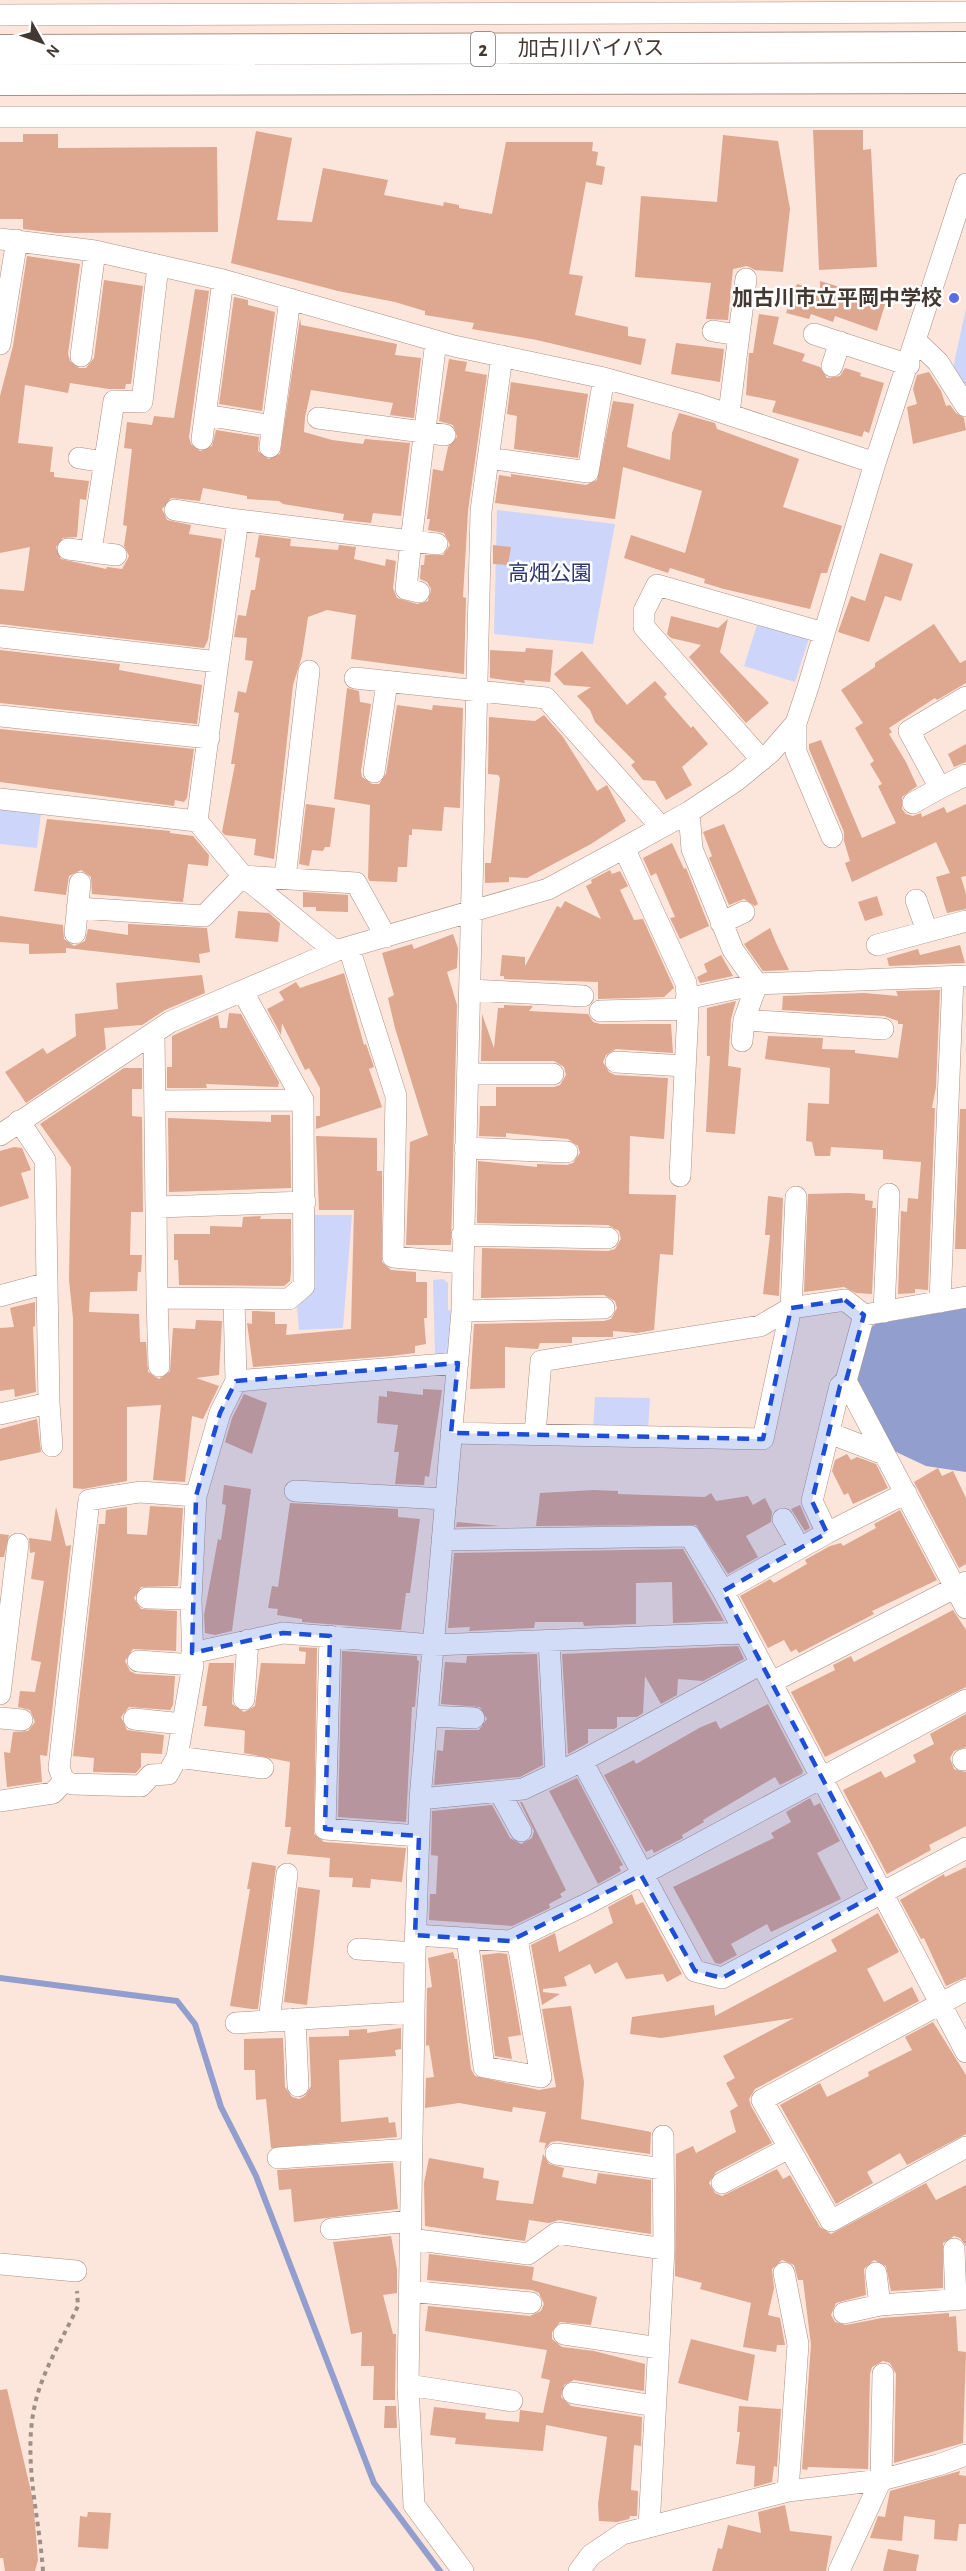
<svg xmlns="http://www.w3.org/2000/svg" width="966" height="2571" font-family="'Alegreya Sans','Noto Sans JP',sans-serif">
<rect width="100%" height="100%" fill="#fce5db"/>
<path fill="#cdd6fa" d="M966,308V387L953,368Z
M497,510L615,524L593,644L494,634Z
M758,622L809,638L795,682L744,666Z
M0,806L41,812L37,848L0,844Z
M313,1215H352L343,1328L299,1330L297,1307L310,1292Z
M443,1279L448,1283V1310L454,1311V1354L435,1355L433,1280Z
M595,1397L650,1398L648,1431L593,1430Z"/>
<path fill="#929ece" d="M966,1308V1472L926,1466L892,1450L855,1375L867,1332L875,1324Z"/>
<g fill="none" stroke-linecap="round" stroke-linejoin="round">
<path stroke="#929ece" stroke-width="6" d="M0,1978L177,2001L195,2024L221,2107L256,2176L374,2483L440,2571"/>
</g>
<path fill="#dda790" d="M813,130H863V150L871,149L877,267L819,270Z
M256,131L292,138L277,220L312,222L323,168L388,180L384,195L443,206L444,202L459,205V208L492,214L506,142H593L592,151L598,152L596,165L605,167L602,185L586,182L569,274L583,276L575,315L628,327V336L646,339L641,365L537,340L472,329L474,323L425,315V311L395,302L338,291L231,263Z
M23,134H58V148L217,147L218,232L56,233L23,229V219H0V142H23Z
M723,135L778,141L790,209L783,272L755,270L747,266L733,269L728,320L706,319L711,283L635,277L641,196L717,202Z
M27,256L80,264L68,354L70,361L79,368H86L94,358L104,280L143,286L131,384H126L125,389H109L70,383L68,393L25,385L18,443L53,447L50,472H54V477L89,481L86,500L80,499L77,537L63,538L56,547L61,559L106,569L107,567L122,569L126,562L129,556L124,546L127,526L123,525L132,449L124,448L127,422L152,425L154,416L174,418L195,289L209,291L189,437L191,444L200,451L212,446L216,430L259,437L258,451L268,459L280,454L300,318L301,325L397,344L395,355L421,358L414,418L390,415L393,403L311,390L305,417L304,432L332,440L363,444L365,439L410,443L401,516L373,513L371,523L343,520L344,514L283,504L279,501L247,499V496L203,488L200,501L171,498L162,509L167,520L191,525L189,534L222,539L208,640L204,648L0,624V589L24,591L30,547L0,553V396L13,346Z
M820,281L886,301L877,331L835,316L833,322L811,314L809,319L786,313L797,284L820,291Z
M234,297L248,300V305L275,312L262,411L219,404Z
M759,314L779,317L773,344L805,354L802,361L820,367L827,378L840,376L845,368L861,373L860,376L884,383L869,433L864,431L862,437L772,412L776,401L746,395L749,353H753Z
M676,343L724,349L720,382L671,374Z
M449,359L467,362L465,371L487,375L468,511L463,597L466,598L464,674L351,659L356,615L327,610L308,617L302,656L293,685L274,859L254,855L256,839L225,835L222,832L235,764H231L239,713L234,712L238,691L246,693L253,661L245,660L247,638L234,637L238,615L246,616L251,590H255L260,558L255,557L259,535L291,539L290,546L338,550L339,545L356,547L354,559L385,566L386,559L396,561L393,588L397,598L417,604L428,601L431,589L427,582L420,579L421,565H424L425,555H443L450,545L444,533L428,530L430,519H427L433,469L443,471L448,447L457,437L453,425L439,421Z
M929,372L941,391L946,406L950,405L956,413L964,418L966,430L913,444L907,407L917,404L913,389L917,375Z
M511,382L588,394L578,458L514,449L517,416L507,414Z
M613,401L634,404L627,447L670,460L672,433L679,413L715,423L717,429L799,459L783,507L842,526L827,573H821L810,609L724,589L704,583L705,579L670,568L668,573L624,558L631,535L685,553L702,491L623,467L615,519L495,503L499,475L511,477V474L586,485L597,480Z
M493,545L511,547L508,565L493,564Z
M880,553L913,564L901,601L885,596L869,642L838,632L851,596L865,601Z
M671,616L718,628L728,619L720,652L769,703L746,723L689,657L701,645L671,638L667,634Z
M934,624L960,663L966,660V683L937,700L935,698L889,728L892,732L889,734L906,762L917,786L902,797V809L906,814L913,816L921,813L922,817L944,807L947,813L966,804V876L961,877L966,894V909L947,913L936,877L950,873L936,842L852,882L845,863L850,861L844,841V832L809,749V744L821,740L862,838L896,823L878,786L882,784L870,764L874,761L855,728L863,723L841,690L875,667V663Z
M526,648L553,650L550,682L524,680L525,683L490,678V650L525,652Z
M0,650L120,664L119,670L202,685L197,724L0,703Z
M582,651L627,705L655,681L667,694L664,697L691,728L693,726L708,744L682,767L692,785L666,800L655,781L643,780L631,765L635,762L595,722L590,710L577,696L591,687L564,685L554,674Z
M347,688L359,691L360,702L371,704L361,771L362,777L372,784H379L386,774L397,705L432,710L433,705L463,708L460,808L444,807L442,831L412,829V835H409L407,867H398L397,882L370,881L368,878L370,805L334,799Z
M544,715L563,737L597,791L607,785L626,821L591,844L527,878L509,877V882L485,883V863H491L500,778L498,775L488,774L489,717L535,721Z
M0,729L194,749L187,798L184,802L175,800L174,806L0,782Z
M966,744V762L954,767L948,754Z
M306,804L335,808L330,847H325L323,851L312,850L309,866L299,864Z
M47,819L170,831V833L193,836L209,855L208,866L188,864L183,902L92,894L91,877L81,870L69,876L66,895L34,891Z
M724,824L758,904L755,906L744,899L729,905L709,858L712,856L703,832Z
M672,843L684,869L686,868L709,926L680,939L670,918L675,917L656,873L651,876L643,858Z
M610,870L612,874L620,871L628,886L620,890L634,920L643,919L674,988L664,997L598,999V982L504,979V976H500L502,955L525,957V966L557,906L561,908L565,901L601,919L586,886L592,883L591,880Z
M303,892L348,895V912L316,911V907H303Z
M877,896L883,915L865,921L858,902Z
M238,911L269,913L280,923L278,942L235,938Z
M0,916L63,925L64,939L74,946L85,941L88,929L128,935V924L207,928L210,952L199,954L200,963L66,948V953L29,954V944L0,942Z
M770,928L777,945L789,970L763,971L744,944Z
M453,934L458,948L457,968L447,972L457,1005L451,1245H406L410,1142L428,1135L395,1028L388,998L394,995L382,953L412,944L414,949Z
M960,945L965,963L889,966L887,958L918,949L920,955Z
M721,955L733,976L700,983L697,977L707,972L704,964Z
M344,973L364,1045L366,1044L374,1067L369,1069L382,1107L316,1129V1116H320V1088L309,1068L305,1070L282,1023L281,1035L267,1009L284,1000L279,992L296,982L300,988Z
M202,975L205,993L165,1010L142,1025L104,1028L106,1049L26,1103L5,1072L43,1048L47,1054L76,1036L75,1014L118,1009L116,983Z
M940,990L936,1087L932,1108H935L928,1290L915,1289V1293L898,1294L901,1211L907,1212L908,1198L918,1199L921,1162L883,1159V1150L831,1147L830,1156H815L812,1142L806,1141L808,1103L829,1104L830,1068L765,1059L768,1036L823,1038L822,1049L855,1050V1053L898,1058L903,1024H898V1021L884,1016L782,1010L783,996L864,993L898,996L896,991Z
M736,1001L731,1019L728,1066L741,1068L735,1134L706,1132L710,1056H707V1008Z
M504,1005L533,1006L529,1011L588,1014L593,1022L600,1024H671L673,1053L616,1049L606,1055L603,1062L609,1072L615,1075L668,1078L664,1139L630,1136L629,1194L676,1195L673,1255L660,1254L654,1330L637,1333L613,1331V1337H572V1343H540L538,1349L505,1347V1388L470,1389L474,1324L604,1321L611,1319L617,1308L615,1301L604,1295L481,1298L482,1248L608,1251L615,1249L621,1239L619,1231L608,1225L477,1223L478,1161L537,1167V1164L567,1165L573,1163L580,1153L578,1146L568,1139L506,1133V1137L479,1136L480,1106H496V1087H554L560,1085L566,1075L564,1067L554,1061H481L482,1014L494,1048L498,1008H504Z
M229,1013L241,1014L279,1082L278,1087L206,1084L207,1088H167V1067H172V1036L218,1015L220,1028H227Z
M124,1068H142V1089H132V1116L142,1117L143,1212H131L130,1255H142L141,1272H138L137,1291L90,1292L89,1312L139,1314L140,1342H146L148,1372L159,1379L170,1371L173,1328L195,1329L196,1320L222,1321L219,1375L196,1378L219,1386L203,1419L192,1416L185,1482L153,1480L161,1405L127,1407V1481L83,1489L73,1488V1318L69,1280L71,1167L40,1124Z
M960,1109H966V1249H955Z
M271,1115H290L291,1188L169,1192L168,1118L271,1122Z
M316,1136L377,1138V1171H382V1262L391,1270L416,1272V1282H427V1318H424L426,1344L415,1346V1353L391,1356L253,1367L247,1323L252,1324V1311L275,1312V1324H287L286,1335L351,1329L354,1210H319Z
M14,1147L22,1148L31,1170L21,1173L29,1198L0,1207V1151Z
M848,1193L865,1194V1200L873,1201L872,1208H876L872,1294L856,1293L844,1287L804,1292L808,1194Z
M768,1196L783,1198L779,1296L763,1294L770,1235H765Z
M261,1216L260,1219H291V1272L290,1281L284,1286L179,1285L178,1260H174V1234H210V1226L242,1227L243,1217Z
M35,1302V1326L33,1327L36,1392L15,1397L14,1389L0,1391V1328L14,1327L10,1308Z
M423,1389L442,1390L429,1477L425,1476L424,1485L395,1484L399,1452H394L398,1425L377,1423L379,1396L387,1397V1391L423,1395Z
M244,1394L267,1403L252,1454L225,1442L232,1418Z
M37,1419L41,1452L0,1461V1429Z
M847,1454L851,1460L857,1457L876,1464L888,1488L853,1504L848,1493L844,1495L832,1471L835,1460Z
M938,1468L942,1476L953,1471L966,1498V1564L959,1568L914,1482Z
M224,1485L251,1489L232,1631L215,1635L205,1633L204,1615L218,1539L221,1540L226,1505L222,1504Z
M594,1490L618,1491V1494L705,1497L711,1493L716,1501L748,1496L753,1505L765,1498L772,1512L771,1522L746,1536L758,1557L728,1574L696,1525L536,1526L540,1493Z
M290,1503L398,1509V1517L420,1519L410,1593H406L401,1630L302,1622V1619L277,1615L278,1609L268,1608L272,1586L278,1587Z
M800,1505L810,1528L805,1531L791,1509Z
M150,1506L183,1508L178,1586L141,1587L134,1598L141,1609L177,1611L176,1651L133,1649L125,1661L130,1671L136,1674L175,1676L173,1705L170,1710L129,1707L121,1717L127,1730L164,1735L162,1754L141,1753V1767L136,1773L93,1772L94,1758L73,1756L99,1524H105L106,1510L127,1507V1534L147,1535Z
M56,1507L66,1546L71,1545L47,1756L40,1755L42,1782L7,1787L4,1752L10,1753L13,1732L28,1731L35,1722L30,1710L18,1707L20,1691L35,1692L41,1662L31,1660L44,1581L31,1579L35,1552L30,1553L29,1538L51,1541Z
M900,1510L937,1580L872,1611L874,1614L799,1653L796,1649L791,1652L784,1640L768,1648L740,1596L770,1579L774,1583L807,1564L805,1560L830,1546L841,1543L843,1546L876,1528L874,1524Z
M457,1522L500,1526L456,1527Z
M0,1534L9,1535L4,1557H0Z
M683,1549L724,1621L673,1623L672,1582L636,1583V1624L584,1626L583,1622H535L534,1628L469,1631L470,1627L448,1628L454,1553Z
M953,1610L966,1630V1687L825,1757L791,1692L835,1670L833,1665L851,1656L854,1662Z
M738,1646L744,1659L703,1681L678,1679L677,1695L661,1704L645,1676L643,1713L637,1717H617V1727L614,1729H588V1743L568,1754L562,1654Z
M299,1647L317,1648L314,1834L324,1842L406,1848L402,1882L371,1879L370,1888L352,1887L353,1878L329,1877L330,1858L287,1854L291,1827H285L290,1762L244,1753L245,1731L242,1730L204,1726L207,1706H202L209,1663H234L232,1704L244,1712L255,1706L261,1663L305,1664L306,1652L299,1651Z
M342,1651L417,1656V1660L419,1661L415,1707H412L406,1822L338,1817Z
M537,1654L543,1765L520,1777L434,1785L437,1750L443,1751L445,1730H479L487,1719L480,1707L441,1704L445,1662L466,1663L467,1656Z
M768,1704L803,1771L802,1774L780,1785L775,1777L703,1820L704,1822L682,1835L683,1838L654,1853L652,1849L646,1852L604,1775L634,1760L636,1764L701,1727L716,1721L720,1729Z
M966,1714V1747L954,1751L950,1758L954,1769L966,1772V1826L929,1845L931,1850L887,1874L843,1790L881,1771L885,1778L916,1762L913,1755L934,1744L930,1734Z
M577,1778L623,1865L619,1867L621,1871L598,1884L549,1791Z
M810,1798L814,1806L820,1803L840,1841L817,1853L841,1899L771,1932L767,1924L731,1944L737,1955L720,1964L715,1963L673,1887L774,1838L771,1833L791,1822L786,1812Z
M520,1802H522L566,1890L560,1894L562,1897L549,1904L550,1908L512,1926L429,1920L430,1894H436L438,1856L431,1855L432,1811L492,1805L510,1838L521,1844L532,1838L534,1831Z
M252,1862L276,1866L258,2009H252L230,2006L250,1889H247Z
M966,1867V1977L946,1986L924,1938L921,1939L900,1900L944,1874L945,1877Z
M298,1887L320,1890L307,2005L284,2002Z
M632,1894L636,1905L643,1902L682,1974L667,1982L663,1974L626,1979L617,1962L595,1974L590,1964L564,1977L567,1986L543,1989V1992L560,1994L542,2005L531,1945L555,1933L559,1952L613,1923L608,1907Z
M878,1913L899,1952L867,1969L884,2002L912,1987L919,2001L755,2089L749,2099L751,2106L772,2143L716,2172L709,2183L715,2193L722,2196L777,2169L783,2179L790,2175L820,2227L831,2234L926,2183L936,2200L966,2185V2246L960,2238L954,2236L943,2243V2288L891,2291L886,2266L874,2260L864,2269L866,2295L836,2303L831,2315L835,2322L846,2325L882,2318L949,2313V2317L956,2316L958,2351L966,2352L963,2443L894,2463L896,2374L890,2363L883,2361L872,2367L870,2374L868,2469L808,2467L807,2470L802,2469L811,2345L803,2280H798L794,2265L782,2260L772,2269L774,2288L768,2315L780,2318L785,2345H777L776,2352L743,2347L751,2303L700,2289L702,2283L675,2276L676,2154L693,2146L696,2153L736,2132L730,2111L738,2106L726,2083L735,2078L723,2056L794,2018L661,2038L630,2034L632,2017L714,2005L715,2016L837,1951L831,1940Z
M453,1952L455,1959H457L471,2069L475,2076L539,2090L556,2087L542,2009L571,2006L584,2082L581,2119L651,2132L650,2154L558,2141L551,2142L544,2150L546,2143L539,2142L546,2112L513,2107L512,2112L459,2103L425,2108L426,2078L434,2077L429,2045L426,2046L427,1988L432,1987L428,1958Z
M499,1953L507,1954L521,2035L508,2037L512,2059L495,2056L482,1955Z
M933,2022L966,2075V2134L907,2165L900,2153L867,2172L873,2183L836,2204L780,2105L820,2083L827,2097L869,2076L868,2072L912,2050L905,2037Z
M401,2028V2049L395,2050L396,2056L339,2060L341,2122L388,2117L389,2123L395,2122L397,2137L271,2148L266,2099L256,2100L255,2070H244V2039L283,2038L285,2087L292,2097L299,2099L305,2096L311,2086L309,2037L349,2036V2030L367,2029V2033Z
M543,2154L549,2164L564,2168L562,2177L596,2184L598,2173L651,2180V2234L559,2220L549,2223L529,2220L525,2241L425,2226L424,2183L429,2158L484,2168L483,2178L499,2181L496,2200L533,2204Z
M393,2163L398,2209L294,2222L291,2189L279,2190L277,2170Z
M391,2236L397,2269V2293L383,2295L393,2334H396L395,2400H373L374,2366H361L362,2332L351,2334L333,2242Z
M429,2254L534,2267L532,2280L597,2297L591,2325L560,2322L552,2332V2339L562,2347L594,2351L645,2364L644,2391L574,2380L564,2385L561,2397L571,2406L642,2417L641,2446L634,2445L631,2490L638,2491L637,2516H630L629,2519L617,2522L599,2521L598,2504L607,2437L546,2425L543,2451L455,2444L456,2438L430,2435L434,2407L486,2413L485,2419L519,2422L520,2410L543,2413L550,2380L541,2378L547,2350L425,2331L428,2306L530,2316L541,2311L544,2304L539,2293L532,2290L427,2280Z
M691,2339L755,2355L748,2401L678,2383Z
M7,2389L33,2500L38,2560L35,2571H5L3,2558H0V2390Z
M385,2406H396L397,2428H384Z
M739,2406L781,2409L777,2467L774,2466L772,2482L754,2487L755,2466L736,2464L740,2432H737Z
M960,2471L959,2475L966,2476V2524H959L957,2541L934,2539L935,2520L904,2516L902,2541L870,2538L878,2516L885,2517L890,2491Z
M785,2505L790,2531L832,2536L826,2571H712L718,2548L722,2549L728,2525L761,2533L758,2512Z
M88,2512L111,2513L108,2549L78,2547L80,2516L87,2517Z
M888,2549L919,2555L916,2571H883Z"/>
<g fill="none" stroke-linecap="round" stroke-linejoin="round">
<g stroke="#ab9085" stroke-width="22">
<path id="minor" d="M0,15L966,12
M0,117H966
M0,239L95,251L223,280L454,346L604,378L694,403L875,463
M713,331L738,335
M814,334L909,365
M917,342L938,362L966,406
M0,344L17,240
M81,356L95,251
M832,366L840,342
M729,413L746,279
M205,415L273,426
M318,418L445,435
M202,439L223,280
M270,447L290,299
M79,458L104,462
M488,458L588,472L604,378
M175,510L238,520
M68,549L116,555
M91,551L114,401L142,402L158,266
M419,592L406,589L411,541L437,544
M0,637L218,662L197,821
M218,662L238,520L411,541L436,341
M355,678L546,698L661,827
M966,697L909,731L940,788L966,775
M0,716L209,738
M796,723V752L832,837
M762,760L644,627V611L657,585L824,633
M374,772L387,682
M0,799L197,821L243,876L335,951
M913,803L940,788
M689,812L692,849L733,950L757,984L744,1020L742,1041
M624,848L686,983L688,1009L680,1176
M285,878L309,671
M916,900L927,931
M77,908L204,916L243,876L356,883L386,937
M721,923L744,912
M75,933L80,883
M877,945L966,921
M349,948L396,1096L393,1257L463,1263
M470,990L583,996
M686,999L757,984L965,976
M600,1011L688,1009
M744,1020L883,1029
M154,1033L157,1298L289,1299L304,1286L303,1100L243,992
M616,1062L685,1066
M468,1074H553
M156,1101L303,1100
M0,1135L170,1022L335,951L548,889L624,848L689,812L737,780L771,752L796,723L808,687L875,463L966,184
M465,1148L567,1152
M157,1207L305,1202
M462,1235L608,1238
M0,1296L47,1283
M966,1297L864,1315L846,1381L966,1608
M157,1298L159,1366
M234,1299L236,1381
M940,1302L953,977
M462,1311L604,1308
M884,1312L889,1194
M49,1403L52,1446
M0,1414L49,1403L45,1160L19,1121
M451,1433L763,1439L791,1308L796,1197
M829,1433L884,1454
M535,1434L541,1361L760,1326L791,1308L845,1300L864,1315
M295,1491L445,1499
M196,1496L140,1492L89,1500L59,1768L64,1781L72,1784L141,1786L151,1775L168,1774L177,1757L193,1665L191,1599L196,1496L220,1413L236,1381L458,1363
M783,1519L800,1548
M827,1533L812,1501L840,1386L846,1381
M442,1540L690,1536L723,1591L966,2052
M723,1591L827,1533L906,1493
M147,1598L191,1599
M330,1636L325,1829L419,1836
M549,1641L556,1773
M192,1653L283,1633L433,1645L745,1633
M138,1661L193,1665
M772,1682L966,1582
M0,1694L18,1544
M244,1699L248,1640
M427,1716L474,1718
M0,1718L22,1720
M134,1719L183,1724
M177,1757L263,1768
M963,1760L966,1759
M582,1761L695,1971L722,1978L966,1848
M499,1791L521,1831
M420,1799L523,1789L582,1761L761,1664
M0,1801L53,1793L64,1781
M415,1935L510,1941L587,1904L966,1700
M467,1938L484,2067L541,2077L517,1938
M358,1949L415,1953
M966,1990L762,2100L831,2221L966,2147
M295,2019L298,2086
M269,2021L287,1874
M236,2023L414,2012
M556,2154L663,2169
M278,2158L411,2149
M722,2183L789,2148
M331,2229L410,2221
M410,2239L528,2254L557,2233L664,2249
M954,2249L956,2299
M0,2264L76,2271
M784,2273L798,2344L788,2491
M876,2273L880,2305
M409,2291L531,2303
M844,2313L880,2305L966,2299
M564,2334L659,2348
M408,2385L512,2401
M573,2393L655,2406
M649,2527L664,2249L663,2136
M463,2571L414,2505L408,2385L415,1953L420,1799L462,1311L481,511L502,356
M579,2571L591,2555L622,2534L788,2491L881,2480L938,2465L966,2455
M839,2571L881,2480L883,2374"/>
</g>
<g stroke="#ab9085" stroke-width="32">
<path id="highway" d="M0,50L966,47
M0,80L966,78"/>
</g>
<path stroke="#a08f87" stroke-width="4" stroke-dasharray="4.5 4.5" stroke-linecap="butt" d="M43,2571C39,2512 20,2452 38,2393C47,2363 65,2334 78,2306L77,2291"/>
<use href="#minor" stroke="#fff" stroke-width="21"/>
<use href="#highway" stroke="#fff" stroke-width="30"/>
</g>
<path fill="#1d4ed8" fill-opacity="0.2" stroke="#1d4ed8" stroke-width="4.5" stroke-dasharray="12 8" stroke-linejoin="round" d="M845,1300L864,1315L846,1381L840,1386L812,1501L827,1533L723,1591L882,1891L722,1978L695,1971L641,1875L510,1941L415,1935L419,1836L325,1829L330,1636L283,1633L192,1653L196,1496L220,1413L236,1381L458,1363L451,1433L763,1439L791,1308Z"/>
<circle fill="#5c6ce4" stroke="#fff" stroke-width="2" cx="954" cy="298" r="6"/>
<g text-anchor="middle" stroke-width="5" stroke-linejoin="round" paint-order="stroke">
<rect fill="#fff" stroke="#7c7470" stroke-width="1.5" x="471" y="32" width="24" height="34" rx="4.5"/>
<g font-size="20" font-weight="bold" fill="#443833">
<text x="483" y="56">2</text>
</g>
<g font-size="21" fill="#443833" stroke="#fff">
<text x="591" y="55">加古川バイパス</text>
</g>
<g font-size="21" font-weight="bold" fill="#443833" stroke="#fff" text-anchor="end">
<text x="942" y="305">加古川市立平岡中学校</text>
</g>
<g font-size="21" fill="#2e3772" stroke="#fff">
<text x="550" y="580">高畑公園</text>
</g>
</g>
<g transform="translate(42 42) rotate(130)" stroke="#ffffff" stroke-width="4.5" paint-order="stroke">
<path d="M0-4.5L10 22L0 15L-10 22Z" fill="#443833"/>
<text y="-9" font-size="16" font-weight="bold" text-anchor="middle" fill="#443833">N</text>
</g>
</svg>
